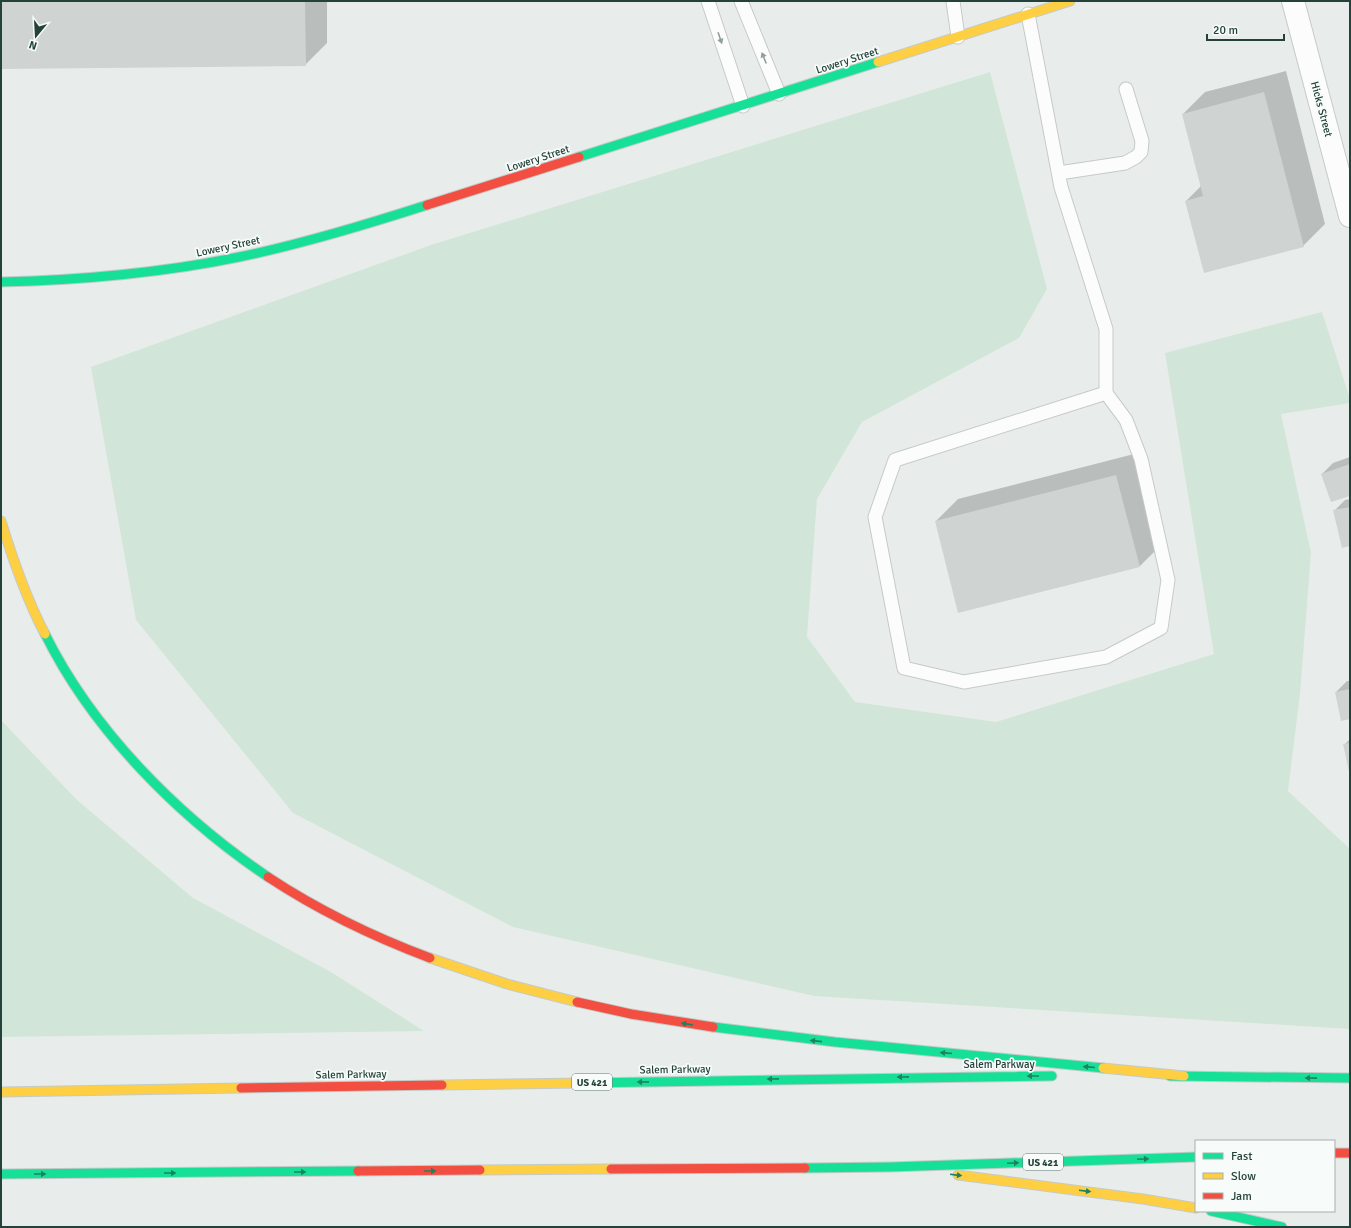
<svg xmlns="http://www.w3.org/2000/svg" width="1351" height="1228" font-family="Signika,sans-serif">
<rect width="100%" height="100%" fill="#e8edeb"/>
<path fill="#d1e6d8" d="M990,72L1047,289L1019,338L862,422L817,499L807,637L855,702L996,722L1214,654L1165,353L1322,312L1350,399V403L1281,414L1311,553L1300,694L1288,791L1350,849V1029L814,996L513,927L293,813L136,620L91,367L431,245Z
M1,720L77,800L193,898L331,972L424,1031L1,1037Z"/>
<path fill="#0003" d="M1,1H327V43L305,65L1,68Z
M1286,71L1325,224L1303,246L1186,201L1201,186L1183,114L1205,92Z
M1138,453L1162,544L1140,566L936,521L958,499Z
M1350,457V495L1322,474L1333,463Z
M1350,499V545L1334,511L1345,500Z
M1347,681H1350V718L1336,692Z
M1350,739V771L1344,745Z"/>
<path fill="#cfd4d2" d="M1,1H305L306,66L1,69Z
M1264,92L1304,247L1204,273L1185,201L1203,196L1182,114Z
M1350,464V496L1331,502L1321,474Z
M1116,475L1140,567L958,613L935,521Z
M1350,507V546L1342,548L1333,510Z
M1350,689V719L1341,721L1335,692Z
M1350,743V772H1349L1343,744Z"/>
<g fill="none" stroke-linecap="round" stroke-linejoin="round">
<g stroke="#c5cac8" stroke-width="15">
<path id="lane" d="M708,1L743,106
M741,1L779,94
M953,1L958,37
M1028,14L1061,187L1106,329V393L895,460L875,517L904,668L964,682L1106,657L1161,628L1168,580L1141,459L1126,420L1106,393
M1059,173L1125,163L1136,157L1141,152L1142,141L1126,89"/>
</g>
<g stroke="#c5cac8" stroke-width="24">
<path id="street" d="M1293,1L1350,216"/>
</g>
<g stroke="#c3cbc8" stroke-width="11">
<path id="fast" d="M579,157L878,62
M1,282C81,280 161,273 239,257C303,244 365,225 427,205
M45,634C93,731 179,817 268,877
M713,1027L835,1042L1103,1068
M1170,1076L1350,1078
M583,1083L1052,1076
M805,1168L890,1167L1196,1157
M1,1174L358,1171
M1211,1211L1282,1227"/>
</g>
<g stroke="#c3cbc8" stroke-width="11">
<path id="slow" d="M878,62L1070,1
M1,521C13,560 26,598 45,634
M430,958L507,984L577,1002
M1103,1068L1184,1076
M442,1085L583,1083
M1,1092L241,1088
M480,1170L611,1169
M958,1175L1143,1199L1196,1208"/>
</g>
<g stroke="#c3cbc8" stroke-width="11">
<path id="jam" d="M427,205L579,157
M268,877C318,910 374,937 430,958
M577,1002L631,1014L713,1027
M241,1088L442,1085
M1334,1153H1350
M611,1169L805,1168
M358,1171L480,1170"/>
</g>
<use href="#lane" stroke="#fcfcfc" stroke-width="13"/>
<use href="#street" stroke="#fcfcfc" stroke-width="22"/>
<use href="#fast" stroke="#16e098" stroke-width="9"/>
<use href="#slow" stroke="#ffcf43" stroke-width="9"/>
<use href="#jam" stroke="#f24e42" stroke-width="9"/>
</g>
<defs><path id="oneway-solid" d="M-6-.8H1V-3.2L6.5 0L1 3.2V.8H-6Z"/></defs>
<g fill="#909f9b">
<use href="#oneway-solid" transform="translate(720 38) rotate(71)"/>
<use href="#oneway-solid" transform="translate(764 58) rotate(-112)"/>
</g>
<g fill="#1e8160">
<use href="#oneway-solid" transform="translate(687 1024) rotate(-171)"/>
<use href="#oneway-solid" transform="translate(816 1041) rotate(-174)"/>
<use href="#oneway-solid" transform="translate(946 1053) rotate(-175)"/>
<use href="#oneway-solid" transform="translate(1089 1067) rotate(-175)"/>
<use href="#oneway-solid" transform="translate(1033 1076) rotate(-180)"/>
<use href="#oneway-solid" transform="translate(903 1077) rotate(179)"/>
<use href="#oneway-solid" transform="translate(1311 1078) rotate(-179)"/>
<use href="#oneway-solid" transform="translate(773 1079) rotate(179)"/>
<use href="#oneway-solid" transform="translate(643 1082) rotate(179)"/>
<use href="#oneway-solid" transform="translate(1143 1159) rotate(-2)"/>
<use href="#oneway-solid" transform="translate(1013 1163) rotate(-2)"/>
<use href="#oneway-solid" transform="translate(430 1171)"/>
<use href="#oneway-solid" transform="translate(300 1172)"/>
<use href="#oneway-solid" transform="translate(170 1173)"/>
<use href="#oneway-solid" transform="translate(40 1174)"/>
<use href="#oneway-solid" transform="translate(956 1175) rotate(7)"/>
<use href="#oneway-solid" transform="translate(1085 1191) rotate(7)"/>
</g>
<g text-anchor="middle" stroke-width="3.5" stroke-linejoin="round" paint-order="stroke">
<g fill="#f7fbf9" stroke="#637a73" stroke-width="1">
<rect x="572" y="1074" width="40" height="16" rx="3"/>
<rect x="1023" y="1154" width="40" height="16" rx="3"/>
</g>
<g font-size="10" font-weight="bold" fill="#24423a">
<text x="592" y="1086">US 421</text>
<text x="1043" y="1166">US 421</text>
</g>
<g font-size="11" fill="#24423a" stroke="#f7fbf9">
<text transform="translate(847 60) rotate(-18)" y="4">Lowery Street</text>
<text transform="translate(1322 109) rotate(75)" y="4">Hicks Street</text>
<text transform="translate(538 158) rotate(-18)" y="4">Lowery Street</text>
<text transform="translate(228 246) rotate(-12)" y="4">Lowery Street</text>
<text x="999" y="1068">Salem Parkway</text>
<text transform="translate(675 1069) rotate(-1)" y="4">Salem Parkway</text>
<text transform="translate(351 1074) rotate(-1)" y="4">Salem Parkway</text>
</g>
</g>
<rect width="1351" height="1228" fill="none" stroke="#24423a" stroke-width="4"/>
<rect x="1195" y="1140" width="140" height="72" fill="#f7fbf9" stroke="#a3b1ad"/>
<rect x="1203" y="1153" width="20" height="6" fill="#16e098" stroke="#a3b1ad"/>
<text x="1231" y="1160" font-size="12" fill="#24423a">Fast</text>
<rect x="1203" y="1173" width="20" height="6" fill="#ffcf43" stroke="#a3b1ad"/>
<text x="1231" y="1180" font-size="12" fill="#24423a">Slow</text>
<rect x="1203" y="1193" width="20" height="6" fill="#f24e42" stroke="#a3b1ad"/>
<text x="1231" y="1200" font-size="12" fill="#24423a">Jam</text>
<g transform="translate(36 36) rotate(198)" stroke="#f7fbf9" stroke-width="3" paint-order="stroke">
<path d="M0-3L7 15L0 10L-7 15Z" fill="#24423a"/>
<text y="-6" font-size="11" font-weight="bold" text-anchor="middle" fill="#24423a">N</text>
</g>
<path d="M1207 34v6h77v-6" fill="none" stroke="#24423a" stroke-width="2"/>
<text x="1213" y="34" font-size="12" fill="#24423a" stroke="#f7fbf9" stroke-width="3" paint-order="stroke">20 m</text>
</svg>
